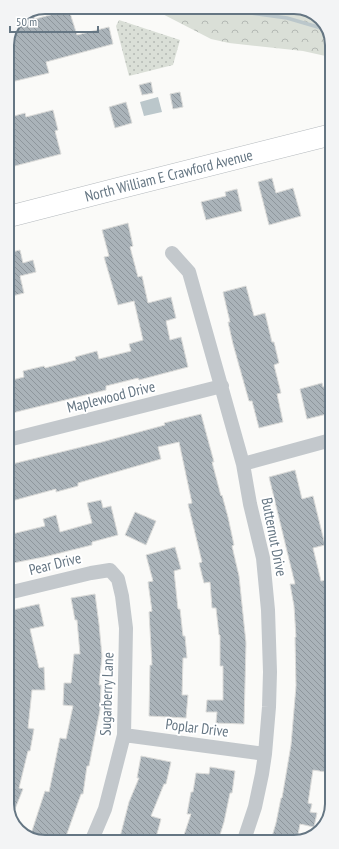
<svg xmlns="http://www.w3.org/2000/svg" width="339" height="849" font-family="'PT Sans Narrow',sans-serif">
<defs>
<pattern id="grass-dots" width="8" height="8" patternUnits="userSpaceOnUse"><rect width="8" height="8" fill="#dadfd7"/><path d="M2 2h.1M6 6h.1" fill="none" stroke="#b4b9b4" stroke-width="1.8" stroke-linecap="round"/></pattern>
<pattern id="forest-crowns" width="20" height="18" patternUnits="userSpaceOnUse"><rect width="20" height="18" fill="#dadfd7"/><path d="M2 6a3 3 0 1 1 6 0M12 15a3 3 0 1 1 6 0" fill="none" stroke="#b4b9b4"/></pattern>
<pattern id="building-back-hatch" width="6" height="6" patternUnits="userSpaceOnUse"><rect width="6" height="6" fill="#aab3b9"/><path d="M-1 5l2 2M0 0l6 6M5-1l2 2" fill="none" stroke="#8e969c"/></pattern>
</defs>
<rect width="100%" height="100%" fill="#fafaf8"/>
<path fill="url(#grass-dots)" d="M119,20L180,40L173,65L129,76L116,26Z"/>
<path fill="url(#forest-crowns)" d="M149,7H297L317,15L330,33V57L303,51L229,43L211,39Z"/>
<path fill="#bbc7cb" d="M158,97L162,112L144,116L140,102Z"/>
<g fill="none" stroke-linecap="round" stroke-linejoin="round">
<path stroke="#bbc7cb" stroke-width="3.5" d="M216,7L220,9L287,18L328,30"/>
</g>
<path fill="url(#building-back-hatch)" stroke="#dcdcda" d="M69,10L77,35L109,27L113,44L46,62L49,73L7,83V43L18,18L33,12L35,19Z
M151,82L153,93L142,95L139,85Z
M180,92L183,107L173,109L170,94Z
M126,102L132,123L115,128L109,107Z
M53,110L58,130L55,131L61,154L7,168V118L25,113L26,117Z
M272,178L276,193L293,188L301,216L269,225L258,182Z
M237,189L242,211L206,220L201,202L226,196L225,192Z
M128,223L133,246L130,247L138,277L142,276L148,303L171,297L176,318L166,321L170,340L181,337L188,367L139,380L138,378L106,386V390L8,414V381L24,377L23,371L44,366L45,368L76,360L75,357L97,351L99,359L131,351L129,344L143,340L134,301L118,305L104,257L109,256L102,230Z
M20,250L23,263L33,260L36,272L20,276L24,293L8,297V253Z
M246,286L254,316L265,313L272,342H274L279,363L274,365L281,393L277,394L283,422L259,428L252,401H249L233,344L228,322H230L223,292Z
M322,383L323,387L331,385V413L307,419L300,389Z
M201,414L214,462H212L221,496L222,495L228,517L234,545L232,546L239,576L246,643L244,724L216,723L217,712H206L207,700H223V666H220V635H219L216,608H212L210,582L204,583L199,563L202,562L188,504L192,503L179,442L158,447L161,459L78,483V486L56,492V489L8,502V465L102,442L165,425L164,423Z
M295,470L302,499L313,496L325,545L313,548L321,581L329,580L331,599L332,630H325L327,664H332V687H328L326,721H330L328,758L326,772L313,770L308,803L312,804L310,812L317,813L314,827L300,824L297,840H271L276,823L281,798H282L291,745L296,686L295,637H296L294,606L290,584H295L269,477Z
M101,500L103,508L111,506L118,535L92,542V545L44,557L8,564V535L45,526L43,519L56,515L60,532L92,523L87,503Z
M135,512L156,521L146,545L125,535Z
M175,547L181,569L174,571L178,609H180L183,636H185L187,658H183L182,695H188L186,718L149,716L150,665H152L149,612L152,611L148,582L153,581L146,555Z
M95,594L99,624L102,656L99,685H101L100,710L89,766H87L83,794H81L64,842H42L30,837L45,791L49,792L60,738L66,739L73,706L63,705L64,683H71L74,654H80L77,620H75L71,598Z
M39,604L44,626L30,629L39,668L44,667L45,690H32L28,728L34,729L30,751H28L19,788L23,789L11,819L9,816V729L11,718H9V669H13L9,650V640L11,639L8,627V611Z
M141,756L171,762L166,784H164L151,816L161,819L155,841H119L129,802L139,778H137Z
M210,767L235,771L232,793H230L224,822L218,841H182L191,814H187L191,792H193L196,773L209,774Z"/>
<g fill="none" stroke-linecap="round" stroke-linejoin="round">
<g stroke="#b5babe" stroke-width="22">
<g id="primary">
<path id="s1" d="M7,217L116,189L330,135"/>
</g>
</g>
<path stroke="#c3c8cc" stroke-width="14" d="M172,253L189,272L243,464L250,504L263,558L268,610L270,672L269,707L265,754L262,774L255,807L244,840
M8,440L222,386
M243,464L331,440
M8,593L91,573L110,570L118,579L122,596L126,628L124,735L105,809L91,842
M124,735L265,754"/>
<use href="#primary" stroke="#fff" stroke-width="21"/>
</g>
<g text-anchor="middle" stroke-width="4" stroke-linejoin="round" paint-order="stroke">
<g font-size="15" fill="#657683" stroke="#fff">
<text dy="5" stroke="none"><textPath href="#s1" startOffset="167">North William E Crawford Avenue</textPath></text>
<text transform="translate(111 397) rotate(-14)" y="5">Maplewood Drive</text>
<text transform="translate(274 537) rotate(79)" y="5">Butternut Drive</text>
<text transform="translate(55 564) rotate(-14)" y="5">Pear Drive</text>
<text transform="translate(107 694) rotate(-88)" y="5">Sugarberry Lane</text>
<text transform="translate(197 728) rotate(7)" y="5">Poplar Drive</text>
</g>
</g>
<path d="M0 0H339V849H0ZM45 14H294A31 31 0 0 1 325 45V804A31 31 0 0 1 294 835H45A31 31 0 0 1 14 804V45A31 31 0 0 1 45 14Z" fill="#f3f4f5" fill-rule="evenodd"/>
<path fill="none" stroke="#657683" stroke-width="2" d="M45 14H294A31 31 0 0 1 325 45V804A31 31 0 0 1 294 835H45A31 31 0 0 1 14 804V45A31 31 0 0 1 45 14Z"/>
<path d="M10 26v6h88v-6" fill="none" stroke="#657683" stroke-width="2"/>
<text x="16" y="26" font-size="12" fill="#657683" stroke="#ffffff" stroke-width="3" paint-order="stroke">50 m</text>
</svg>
